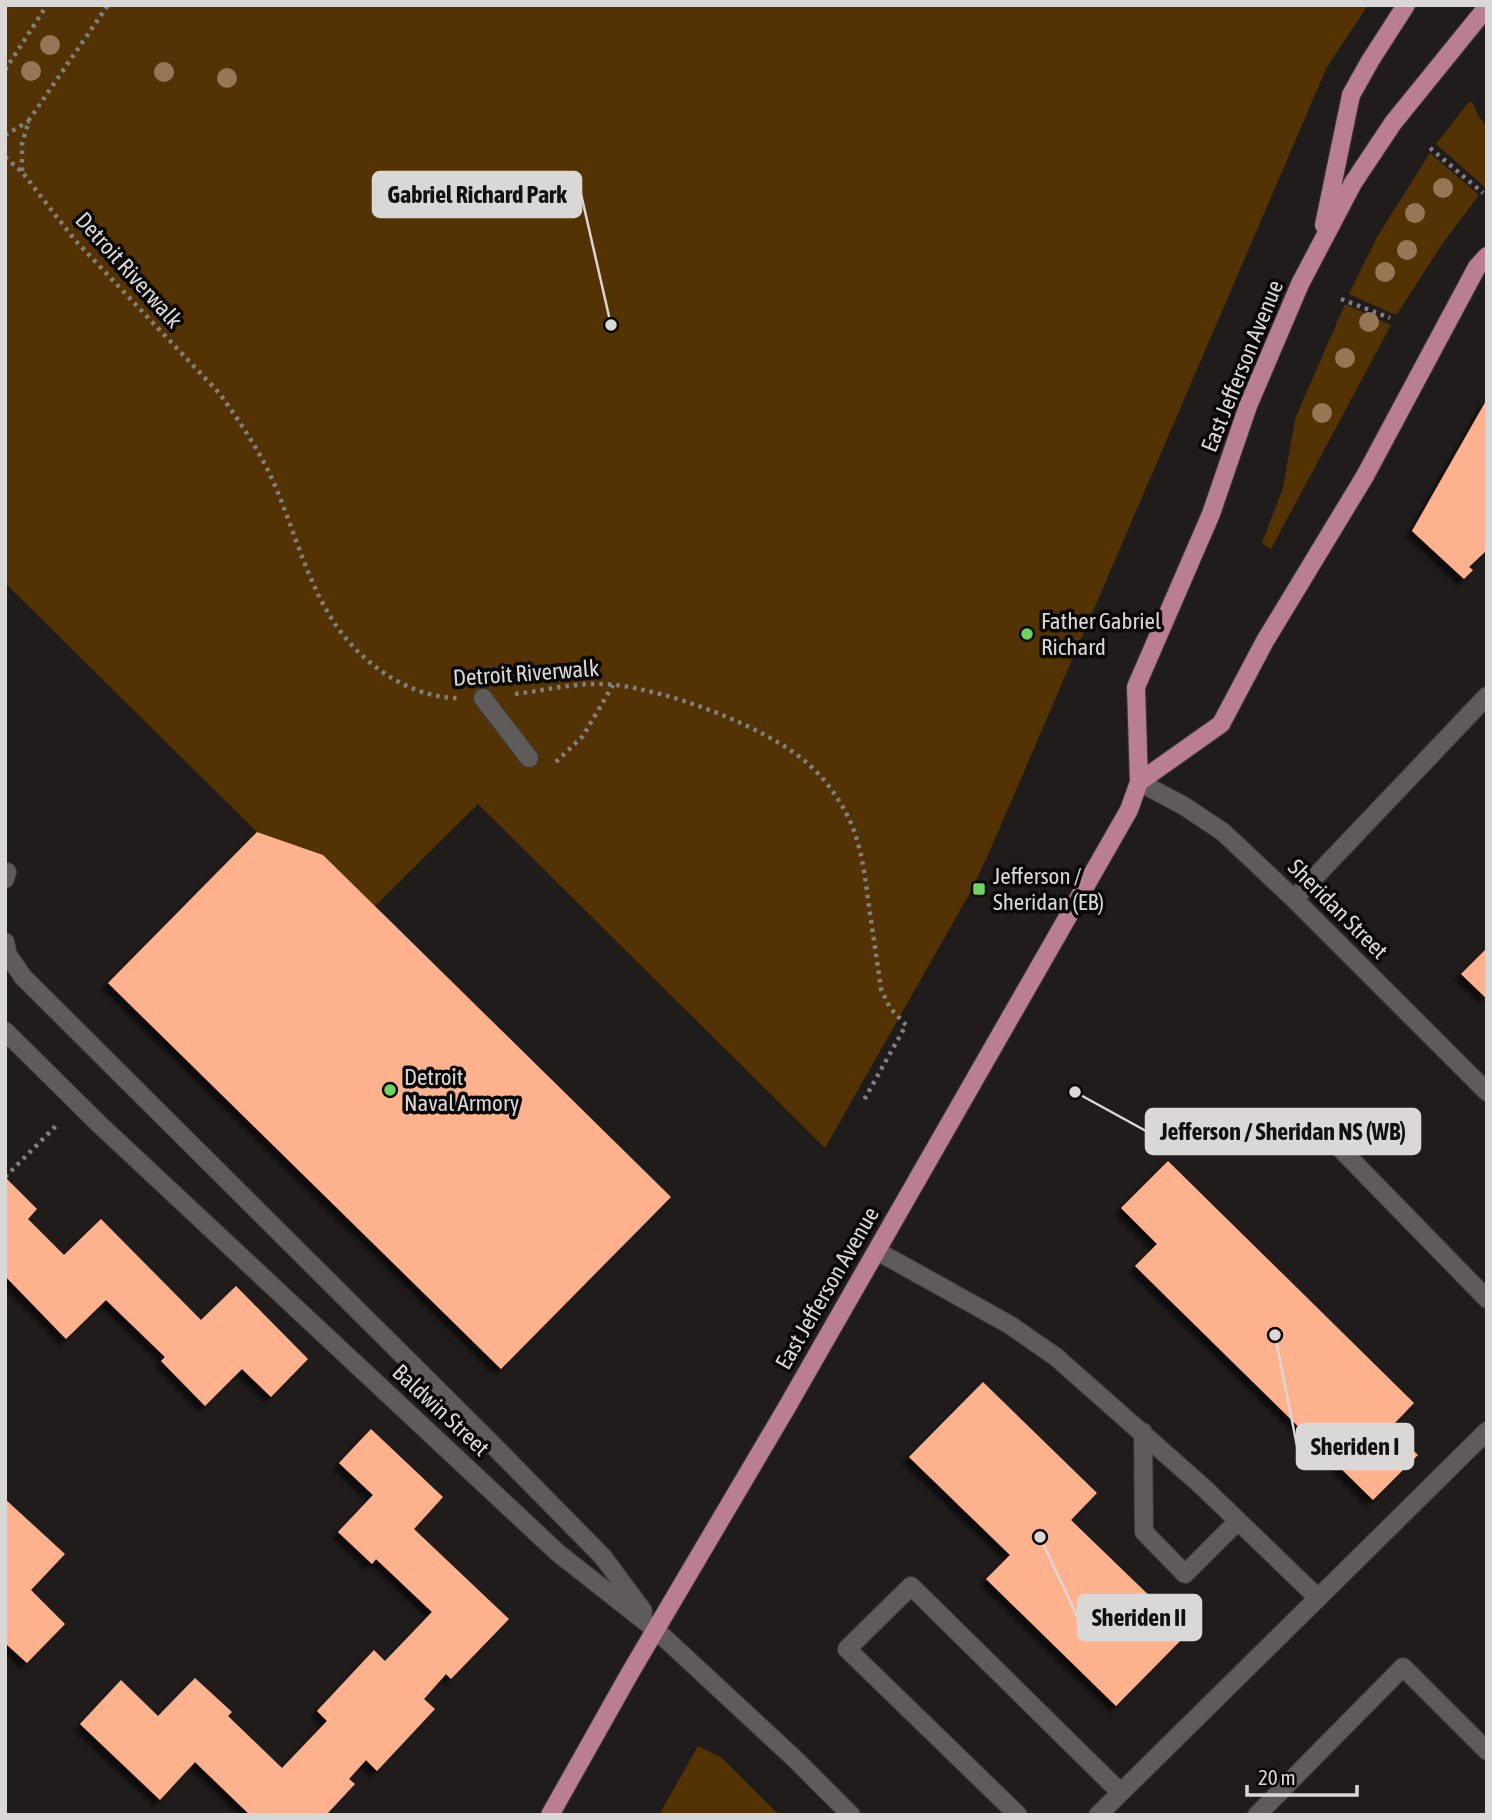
<svg xmlns="http://www.w3.org/2000/svg" width="1492" height="1820" font-family="'Asap Condensed',sans-serif">
<defs>
<filter id="shadow"><feDropShadow dx="-6" dy="6" stdDeviation="2" flood-color="#0009"/></filter>
</defs>
<rect width="100%" height="100%" fill="#201c1c"/>
<path fill="#533304" d="M5,5H1368L1327,67L992,846L971,891L825,1148L478,804L375,906L323,855L257,832L5,583Z
M1469,102H1472L1479,117L1487,127L1486,188L1436,144Z
M1430,153L1479,195L1443,243L1397,314L1391,313L1349,294L1377,237Z
M1345,304L1391,325L1271,549L1262,543L1283,488L1295,419Z
M698,1746L721,1757L779,1815H659Z"/>
<path fill="#feb18d" filter="url(#shadow)" d="M1487,399V550L1469,567L1473,570L1464,579L1412,531Z
M257,832L323,855L671,1197L501,1369L108,983Z
M1487,948V999L1461,974Z
M1168,1161L1414,1403L1390,1428L1418,1455L1373,1500L1135,1266L1157,1244L1121,1208Z
M5,1177L37,1209L28,1219L64,1255L101,1219L201,1320L236,1286L308,1359L271,1397L242,1369L205,1406L161,1361L165,1357L106,1300L66,1339L5,1276Z
M983,1382L1097,1493L1071,1520L1188,1633L1116,1706L986,1579L1010,1555L909,1457Z
M371,1429L443,1497L414,1529L509,1619L451,1679L446,1674L424,1699L435,1709L377,1771L366,1760L349,1779L355,1784L326,1815H250L195,1762L160,1800L80,1724L121,1680L158,1716L195,1678L232,1712L228,1716L282,1768L327,1721L317,1711L374,1650L385,1661L432,1612L376,1559L372,1564L338,1532L373,1495L339,1463Z
M5,1499L65,1554L31,1590L65,1624L27,1663L5,1643Z"/>
<g fill="none" stroke-linecap="round" stroke-linejoin="round">
<g stroke="#3c3939" stroke-width="20">
<path id="minor" d="M483,698L529,758
M1139,782L1184,806L1223,832L1294,899L1487,1092
M5,879L7,872
M1294,899L1487,696
M5,942L8,955L23,977L490,1442L603,1557L643,1611
M5,1031L99,1124L558,1553L656,1630L796,1760L851,1815
M1334,1142L1487,1299
M877,1251L1010,1325L1056,1357L1203,1487L1318,1598L1487,1431
M1143,1432L1144,1532L1185,1574L1238,1521
M1018,1815L847,1649L911,1586L1120,1792
M1098,1815L1318,1598
M1257,1815L1403,1667L1487,1751"/>
</g>
<g stroke="#3c3939" stroke-width="20">
<path id="major" d="M1324,225L1351,95L1370,61L1406,5
M1139,782L1221,724L1265,641L1365,476L1477,267L1487,256
M550,1815L630,1673L787,1407L1129,810L1139,782L1136,687L1211,514L1248,406L1300,284L1353,183L1393,123L1487,7"/>
</g>
<path stroke="#827f7f" stroke-width="4.5" stroke-dasharray="3.5 5" stroke-linecap="butt" d="M5,70L47,5
M5,135L29,121
M1430,148L1483,193
M5,157L22,172L74,239L220,394C240,422 259,450 273,481C305,554 315,628 387,675C407,688 433,698 457,698
M22,171V144L29,120L108,5
M1341,299L1390,318
M515,694C549,690 580,681 615,685C670,691 764,726 806,762C827,780 845,806 854,831C862,853 865,876 868,899C872,929 877,959 881,989L890,1008L906,1025L864,1100
M556,762L583,736L613,685
M5,1177L59,1123"/>
<use href="#minor" stroke="#5f5b5b" stroke-width="18"/>
<use href="#major" stroke="#ba7e91" stroke-width="18"/>
</g>
<g fill="#957756">
<circle cx="50" cy="45" r="10"/>
<circle cx="31" cy="71" r="10"/>
<circle cx="164" cy="72" r="10"/>
<circle cx="227" cy="78" r="10"/>
<circle cx="1443" cy="188" r="10"/>
<circle cx="1415" cy="213" r="10"/>
<circle cx="1407" cy="250" r="10"/>
<circle cx="1385" cy="272" r="10"/>
<circle cx="1369" cy="322" r="10"/>
<circle cx="1345" cy="358" r="10"/>
<circle cx="1322" cy="413" r="10"/>
</g>
<g fill="#6dd361" stroke="#090707" stroke-width="2.5">
<circle cx="1027" cy="634" r="7"/>
<rect x="972" y="882" width="14" height="14" rx="3.5"/>
<circle cx="390" cy="1090" r="7"/>
</g>
<g text-anchor="middle" stroke-width="7" stroke-linejoin="round" paint-order="stroke">
<g font-size="23" fill="#dad8d7" stroke="#090707">
<text transform="translate(129 270) rotate(48)" y="8">Detroit Riverwalk</text>
<text transform="translate(1242 366) rotate(-68)" y="8">East Jefferson Avenue</text>
<text transform="translate(526 673) rotate(-4)" y="8">Detroit Riverwalk</text>
<text transform="translate(1338 909) rotate(45)" y="8">Sheridan Street</text>
<text transform="translate(827 1288) rotate(-60)" y="8">East Jefferson Avenue</text>
<text transform="translate(441 1410) rotate(43)" y="8">Baldwin Street</text>
</g>
<g font-size="23" fill="#dad8d7" stroke="#090707" text-anchor="start">
<text x="1041" y="629">Father Gabriel<tspan x="1041" dy="26">Richard</tspan></text>
<text x="993" y="884">Jefferson /<tspan x="993" dy="26">Sheridan (EB)</tspan></text>
<text x="404" y="1085">Detroit<tspan x="404" dy="26">Naval Armory</tspan></text>
</g>
</g>
<path fill="none" stroke="#dad8d7" stroke-width="2.5" d="M611 325L581 194M1075 1092L1146 1131M1275 1335L1297 1446M1040 1537L1078 1618"/>
<g fill="#dad8d7" stroke="#090707" stroke-width="2.5">
<circle cx="611" cy="325" r="7"/>
<circle cx="1075" cy="1092" r="7"/>
<circle cx="1275" cy="1335" r="7"/>
<circle cx="1040" cy="1537" r="7"/>
</g>
<g fill="#dad8d7" stroke="#dad8d7" stroke-width="2.5">
<rect x="373" y="172" width="208" height="45" rx="7"/>
<rect x="1146" y="1109" width="274" height="45" rx="7"/>
<rect x="1297" y="1424" width="116" height="45" rx="7"/>
<rect x="1078" y="1595" width="123" height="45" rx="7"/>
</g>
<g font-size="24" text-anchor="middle" font-weight="bold" fill="#111">
<text x="477" y="203">Gabriel Richard Park</text>
<text x="1283" y="1140">Jefferson / Sheridan NS (WB)</text>
<text x="1355" y="1455">Sheriden I</text>
<text x="1139" y="1626">Sheriden II</text>
</g>
<rect width="1492" height="1820" fill="none" stroke="#dad8d7" stroke-width="14"/>
<path d="M1247 1785v10h110v-10" fill="none" stroke="#dad8d7" stroke-width="3.5"/>
<text x="1258" y="1785" font-size="21" fill="#dad8d7" stroke="#090707" stroke-width="5" paint-order="stroke">20 m</text>
</svg>
